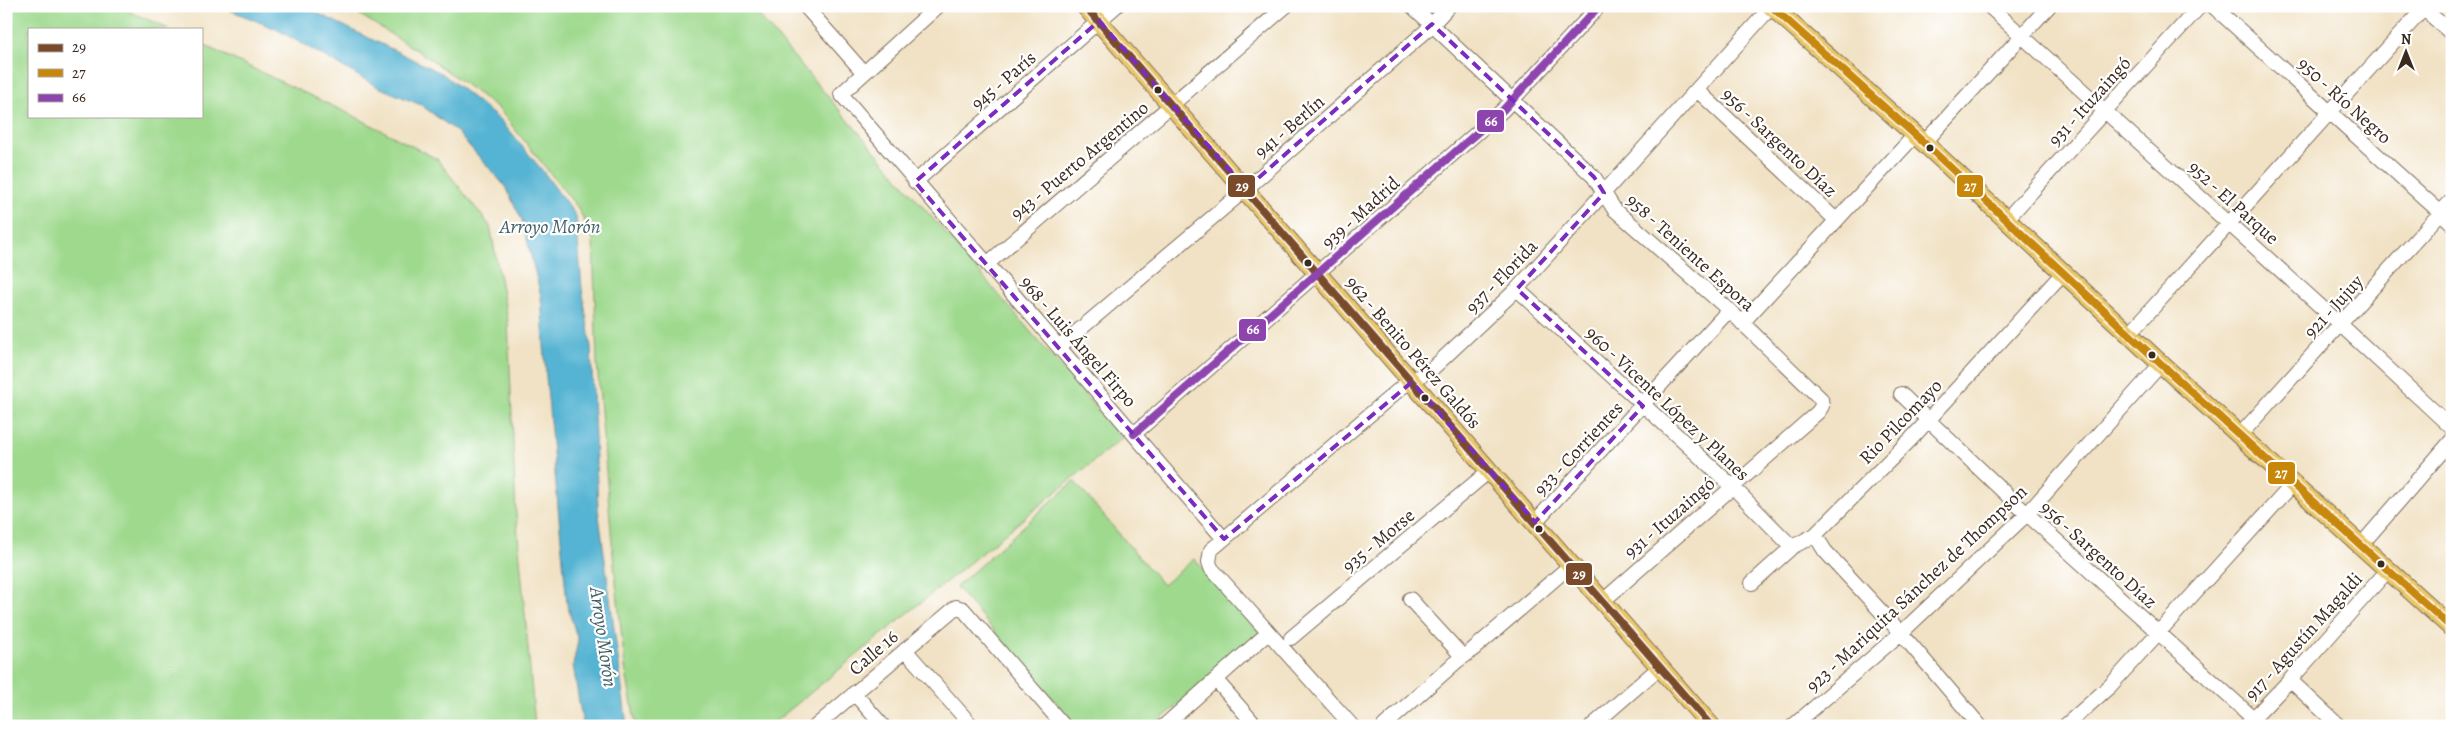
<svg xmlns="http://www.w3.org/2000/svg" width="2458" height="732" font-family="Alegreya,serif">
<rect width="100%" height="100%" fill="#fff"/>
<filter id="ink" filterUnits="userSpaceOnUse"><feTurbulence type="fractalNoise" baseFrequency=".02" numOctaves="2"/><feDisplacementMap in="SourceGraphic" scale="10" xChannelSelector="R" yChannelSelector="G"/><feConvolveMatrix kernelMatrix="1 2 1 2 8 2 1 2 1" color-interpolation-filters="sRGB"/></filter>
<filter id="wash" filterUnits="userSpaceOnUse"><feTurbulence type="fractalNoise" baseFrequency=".0096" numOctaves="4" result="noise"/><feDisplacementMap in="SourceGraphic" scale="20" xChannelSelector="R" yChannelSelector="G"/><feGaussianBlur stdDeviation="1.12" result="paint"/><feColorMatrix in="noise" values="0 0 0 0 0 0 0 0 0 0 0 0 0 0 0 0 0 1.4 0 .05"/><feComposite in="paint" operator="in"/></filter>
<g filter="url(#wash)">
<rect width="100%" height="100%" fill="#f1e2c5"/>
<path fill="#9ed98d" stroke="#6c8256" d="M6,6H117L169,29H29V116H201V44L358,118L437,159L490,226L508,321L516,514L535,726H6Z
M346,6H750L1122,438L770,726H636L625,667L613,554L597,363L593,239L578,208L498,108L429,58Z
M1074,481L1163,585L1194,559L1261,634L1153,726H1077L956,587Z"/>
<path fill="#55b4d3" stroke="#486f78" d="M220,6H303L443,74L500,120L542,170L576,216L582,288L591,347L598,508L627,726H583L573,665L578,641L567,604L546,377L541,296L522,220L505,186L456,131L421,105L378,87L276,29Z"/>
</g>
<g filter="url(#ink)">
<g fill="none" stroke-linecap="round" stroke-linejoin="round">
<g stroke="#7b6a58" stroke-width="16">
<path id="minor" d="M805,6L863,72
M938,6L841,94L1224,539
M1412,6L1594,177L1614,209L1729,310L1821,399L1822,406L1818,412L1603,601
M1989,6L2341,325L2452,428
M2213,6L2452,223
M2421,6L2452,34
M1698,91L1836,220
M1924,143L2049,6
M915,182L1116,6
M2006,220L2200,6
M987,264L1286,6
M1517,289L1732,486L1792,547
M1742,323L1915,135
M2129,334L2426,6
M1059,347L1246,189L1426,31L1449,6
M1901,394L2027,514L2253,718
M1134,434L1503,110L1599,6
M2240,435L2452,200
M1535,522L1729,310
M1815,535L1825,551L1901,633L1980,726
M2361,545L2452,440
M1752,583L1792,547L1815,535L1911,439L2063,273
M1410,599L1463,657
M1291,638L1489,471
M905,650L972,726
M1216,680L1256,726
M2290,680L2339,726
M854,693L883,726
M816,726L956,607L963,609L1064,726
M1164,726L1268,633
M1352,726L1211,568L1209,562L1211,550L1402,387L1433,368L1517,289L1772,6
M1384,726L1457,661L1470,652L1571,565
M1592,726L1660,667
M1793,726L1901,633L2027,514L2161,364
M2065,726L2110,686L2293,484
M2246,726L2290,680L2388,570"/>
</g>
<g stroke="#7b6a58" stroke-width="20">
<path id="major" d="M1085,6L1711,726
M1771,6L1922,141L2161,364L2452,628"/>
</g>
<use href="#minor" stroke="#fff" stroke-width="14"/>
<use href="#major" stroke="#eac769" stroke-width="18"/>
<g stroke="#fff" stroke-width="11">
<path id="bus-1" d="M1085,6L1711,726"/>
</g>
<g stroke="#fff" stroke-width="11">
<path id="bus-2" d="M1771,6L1922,141L2161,364L2452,628"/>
</g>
<g stroke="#fff" stroke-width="11">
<path id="bus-3" d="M1134,434L1503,110L1599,6"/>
</g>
<use href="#bus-1" stroke="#7a4b2a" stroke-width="8"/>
<use href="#bus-2" stroke="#c88708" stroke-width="8"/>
<use href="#bus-3" stroke="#8e44ad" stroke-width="8"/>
</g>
</g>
<path fill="none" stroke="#7b2cbf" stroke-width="4" stroke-dasharray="10 6" stroke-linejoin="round" d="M1099,21L1246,189L1432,24L1594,177L1604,193L1517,289L1643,406L1535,522L1412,382L1224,539L915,182Z"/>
<g fill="#3b2a1e" stroke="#fff" stroke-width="2">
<circle cx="1158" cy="90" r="4.5"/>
<circle cx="1930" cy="148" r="4.5"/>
<circle cx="1308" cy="263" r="4.5"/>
<circle cx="2152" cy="355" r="4.5"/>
<circle cx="1425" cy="398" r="4.5"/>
<circle cx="1539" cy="529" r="4.5"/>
<circle cx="2381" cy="564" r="4.5"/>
</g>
<g text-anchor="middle" stroke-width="4.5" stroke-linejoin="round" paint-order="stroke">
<g font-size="19" fill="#3b2a1e" stroke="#fff">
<text transform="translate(1003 80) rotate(-41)" y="7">945 - París</text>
<text transform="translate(2345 100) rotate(42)" y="7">950 - Río Negro</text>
<text transform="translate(2089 101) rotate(-48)" y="7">931 - Ituzaingó</text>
<text transform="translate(1289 126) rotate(-41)" y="7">941 - Berlín</text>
<text transform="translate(1780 142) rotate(43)" y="7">956 - Sargento Díaz</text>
<text transform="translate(1079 160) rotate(-40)" y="7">943 - Puerto Argentino</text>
<text transform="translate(2234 202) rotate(42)" y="7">952 - El Parque</text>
<text transform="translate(1360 212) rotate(-42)" y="7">939 - Madrid</text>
<text transform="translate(1691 252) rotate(42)" y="7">958 - Teniente Espora</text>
<text transform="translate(1501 276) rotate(-46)" y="7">937 - Florida</text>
<text transform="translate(2333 306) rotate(-48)" y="7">921 - Jujuy</text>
<text transform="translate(1079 341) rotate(49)" y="7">968 - Luis Ángel Firpo</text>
<text transform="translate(1414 352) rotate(49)" y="7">962 - Benito Pérez Galdós</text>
<text transform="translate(1668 403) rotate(43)" y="7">960 - Vicente López y Planes</text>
<text transform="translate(1900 421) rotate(-46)" y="7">Rio Pilcomayo</text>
<text transform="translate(1578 448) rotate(-47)" y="7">933 - Corrientes</text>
<text transform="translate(1669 517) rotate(-41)" y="7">931 - Ituzaingó</text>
<text transform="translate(1378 540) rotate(-40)" y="7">935 - Morse</text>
<text transform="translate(2099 554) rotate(42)" y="7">956 - Sargento Díaz</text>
<text transform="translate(1916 588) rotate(-43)" y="7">923 - Mariquita Sánchez de Thompson</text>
<text transform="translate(2303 636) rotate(-48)" y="7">917 - Agustín Magaldi</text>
<text transform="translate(873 652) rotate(-41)" y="7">Calle 16</text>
</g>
<g font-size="20" font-style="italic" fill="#456166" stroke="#fff">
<text x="550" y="233">Arroyo Morón</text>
<text transform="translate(604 637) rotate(82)" y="7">Arroyo Morón</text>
</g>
</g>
<g stroke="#fff" stroke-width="2">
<rect x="1476" y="109" width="29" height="24" rx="5" fill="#8e44ad"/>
<rect x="1956" y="174" width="28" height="24" rx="5" fill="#c88708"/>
<rect x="1227" y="174" width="29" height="24" rx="5" fill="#7a4b2a"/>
<rect x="1238" y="318" width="29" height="24" rx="5" fill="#8e44ad"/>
<rect x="2267" y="461" width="29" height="24" rx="5" fill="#c88708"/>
<rect x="1565" y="562" width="28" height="24" rx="5" fill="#7a4b2a"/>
</g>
<g font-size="14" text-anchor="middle" font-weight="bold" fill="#fff">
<text x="1491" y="126">66</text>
<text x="1970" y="191">27</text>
<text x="1242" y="191">29</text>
<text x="1253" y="334">66</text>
<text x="2281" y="478">27</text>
<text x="1579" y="579">29</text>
</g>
<rect width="2458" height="732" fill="none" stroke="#fff" stroke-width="25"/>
<rect x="28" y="28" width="175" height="90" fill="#ffffff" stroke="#b1aaa5"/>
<rect x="38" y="44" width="25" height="8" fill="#7a4b2a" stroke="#b1aaa5"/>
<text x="72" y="52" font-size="15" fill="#3b2a1e">29</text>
<rect x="38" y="69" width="25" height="8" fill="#c88708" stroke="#b1aaa5"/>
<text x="72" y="78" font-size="15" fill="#3b2a1e">27</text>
<rect x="38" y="94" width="25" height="8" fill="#8e44ad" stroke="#b1aaa5"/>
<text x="72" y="102" font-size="15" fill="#3b2a1e">66</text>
<g transform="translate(2406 52)" stroke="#ffffff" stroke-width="4" paint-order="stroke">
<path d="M0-4L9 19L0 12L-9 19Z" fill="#3b2a1e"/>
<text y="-8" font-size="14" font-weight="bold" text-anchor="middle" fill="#3b2a1e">N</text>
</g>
</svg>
